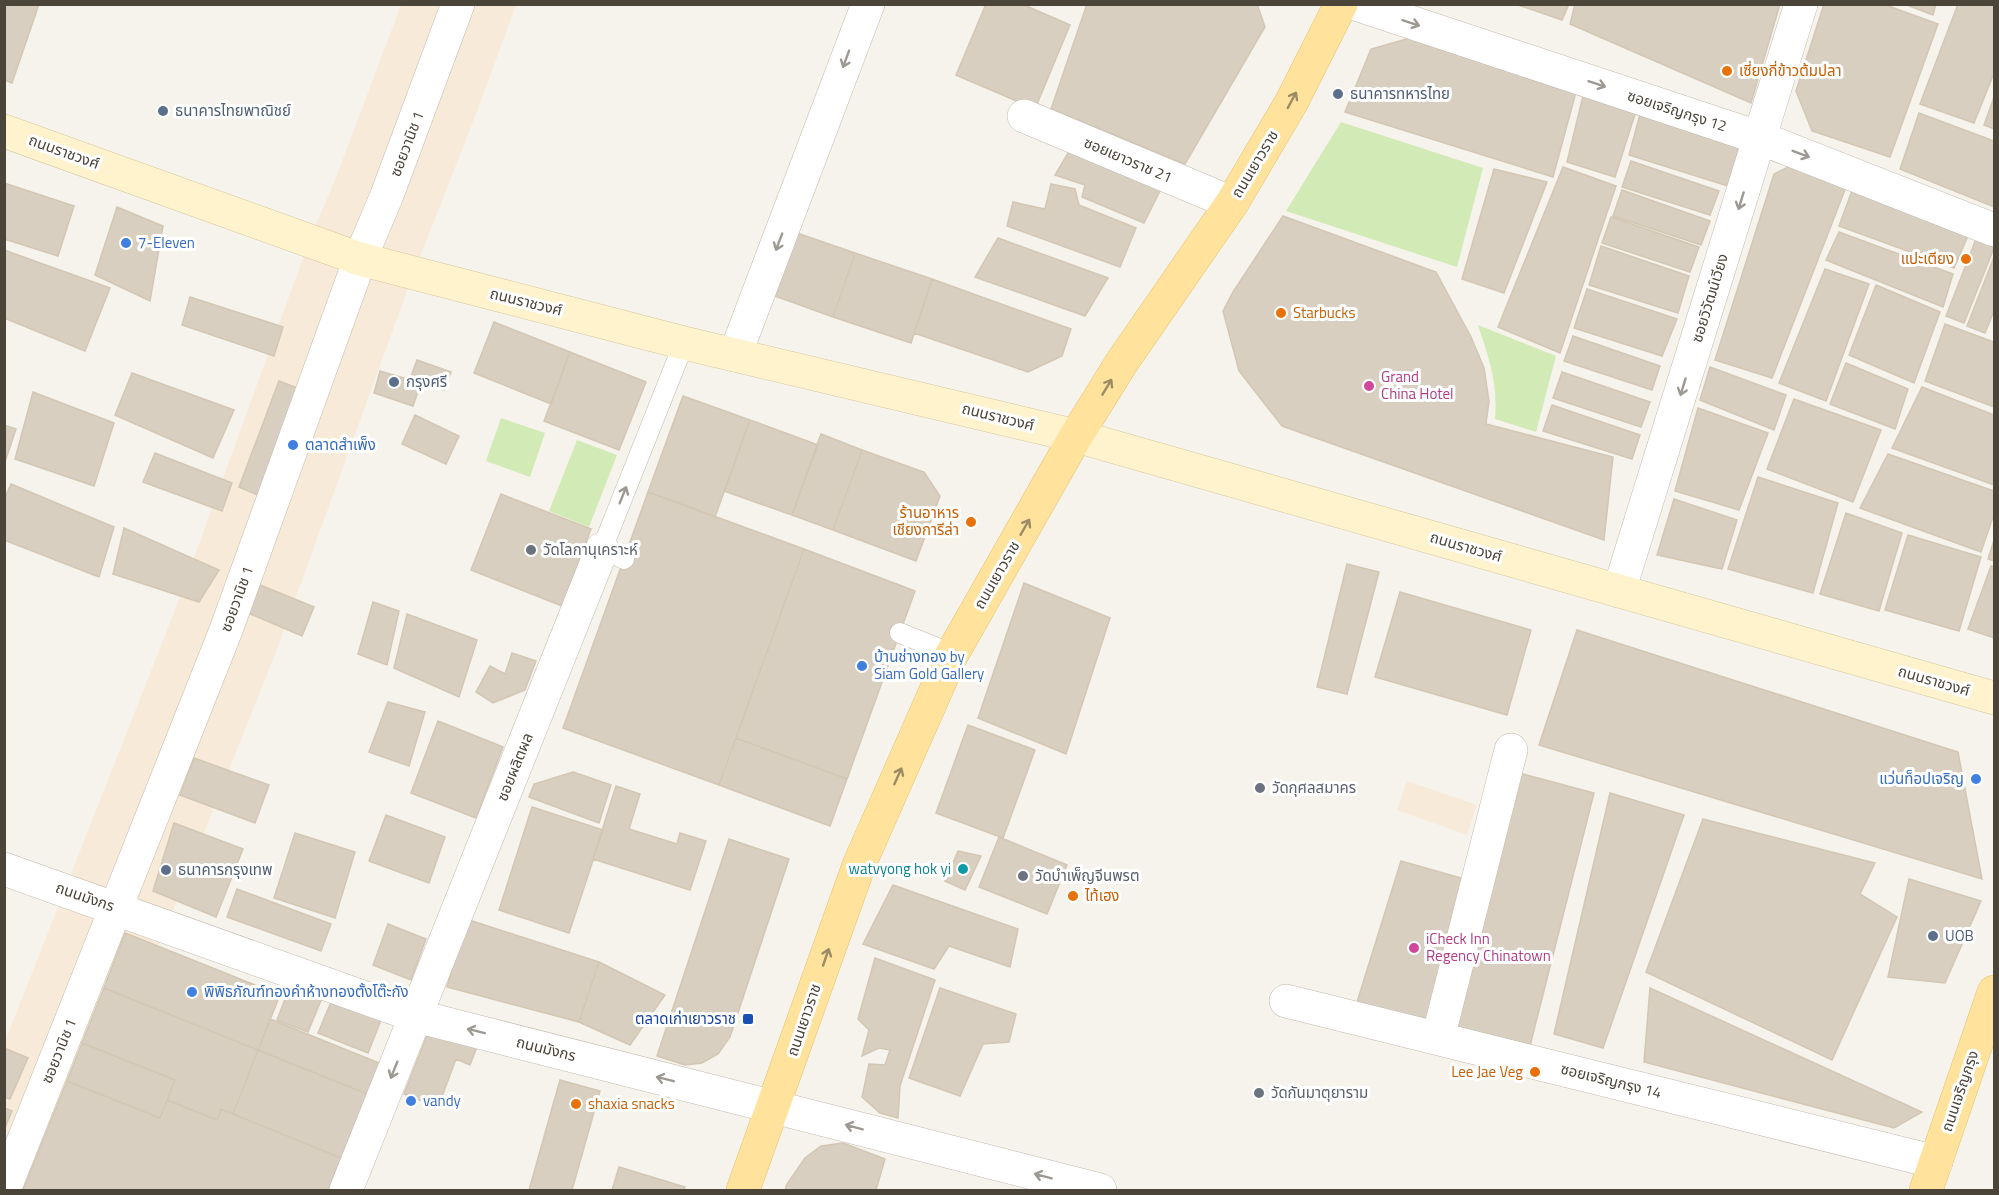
<svg xmlns="http://www.w3.org/2000/svg" width="1999" height="1195" font-family="'Titillium Web','Noto Sans Thai',sans-serif">
<rect width="100%" height="100%" fill="#f6f3ec"/>
<path fill="#f7ead8" d="M401,5H516L479,106L411,280L277,649L62,1190H5L4,1044L175,610L310,239L337,175Z
M1407,781L1477,805L1467,835L1397,810Z"/>
<path fill="#d2eab5" d="M1341,122L1483,168L1457,267L1286,211Z
M1478,325L1556,356L1536,432L1495,419C1498,382 1489,359 1478,325Z
M501,418L545,433L530,477L486,461Z
M577,440L617,455L589,527L549,511Z"/>
<path fill="#d8cfc1" stroke="#d3c7b4" stroke-width="1.5" d="M4,4H39L12,83L4,80Z
M986,4H1022L1070,25L1035,109L956,75Z
M1087,4H1257L1265,27L1185,164L1051,109Z
M1515,4H1569L1562,20Z
M1575,4H1780L1751,103L1570,24Z
M1824,4H1883L1938,24L1890,157L1812,131L1796,91Z
M1904,4H1936L1933,15Z
M1958,4H1994V73L1974,123L1920,104Z
M1410,38L1576,92L1553,177L1345,112L1371,49Z
M1583,96L1636,111L1615,177L1567,162Z
M1994,97V129L1984,125Z
M1642,107L1741,142L1728,186L1629,155Z
M1919,113L1994,141V207L1900,169Z
M1074,143L1165,181L1144,223L1082,197L1085,185L1055,175Z
M1631,161L1719,191L1710,215L1622,187Z
M1798,162L1848,182L1772,378L1715,360L1774,174Z
M1563,167L1616,186L1560,353L1498,327Z
M1494,169L1547,182L1504,293L1462,279Z
M4,183L74,206L58,256L4,239Z
M1051,184L1075,189L1079,205L1136,228L1120,267L1007,226L1013,202L1045,209Z
M1854,185L1971,229L1954,268L1839,226Z
M1622,190L1710,221L1701,245L1613,216Z
M117,207L163,226L150,301L95,275Z
M1283,216L1436,272L1471,337L1484,368L1489,401L1486,424L1613,457L1604,540L1282,426L1239,371L1223,311L1233,292Z
M1611,217L1699,247L1690,272L1602,243Z
M1839,232L1953,274L1943,307L1826,260Z
M797,233L855,253L833,317L775,296Z
M1978,234L1994,241V248L1964,323L1946,316Z
M998,238L1108,278L1085,316L975,277Z
M1601,246L1689,276L1678,313L1589,285Z
M4,250L110,288L85,351L4,318Z
M855,253L932,279L911,343L833,317Z
M1994,257V311L1985,333L1967,326Z
M1825,269L1869,284L1826,401L1779,383Z
M932,279L1071,329L1062,356L1028,372L914,333Z
M1876,285L1940,312L1914,383L1849,355Z
M1587,289L1677,319L1662,356L1574,328Z
M190,297L283,327L274,356L182,325Z
M494,322L570,352L551,404L474,373Z
M1945,324L1994,342V407L1925,381Z
M1573,336L1660,366L1652,390L1564,361Z
M570,352L646,382L619,450L544,421Z
M417,360L451,372L444,390L411,376Z
M1846,363L1908,389L1895,429L1830,404Z
M1710,367L1786,395L1774,430L1700,400Z
M380,371L421,383L413,406L374,393Z
M1562,372L1650,402L1641,427L1553,398Z
M132,373L234,410L213,458L115,415Z
M279,381L300,389L260,496L239,487Z
M1922,387L1994,415V485L1892,448Z
M33,392L114,423L94,486L15,459Z
M683,396L750,420L715,517L648,492Z
M1794,399L1881,430L1853,502L1767,469Z
M1552,405L1640,435L1632,459L1543,431Z
M1698,408L1768,433L1739,510L1675,491Z
M415,415L459,436L446,464L402,444Z
M750,420L818,445L792,515L724,491Z
M4,425L16,429L4,465Z
M821,434L862,450L833,530L792,515Z
M862,450L924,472L940,496L916,561L833,530Z
M155,453L232,483L222,511L143,482Z
M1888,454L1994,491V514L1981,552L1860,508Z
M1758,477L1838,503L1813,593L1728,569Z
M11,484L114,527L99,577L4,540V500Z
M648,492L804,549L719,785L563,728Z
M501,494L591,529L562,606L471,570Z
M1674,499L1737,520L1722,569L1657,555Z
M1846,513L1902,533L1879,611L1820,594Z
M124,528L219,570L199,602L113,574Z
M1908,535L1981,557L1959,631L1885,610Z
M1994,540V561L1988,559Z
M804,549L915,591L847,779L736,738Z
M1347,564L1379,572L1347,694L1317,687Z
M1991,566L1994,567V638L1968,629Z
M1024,583L1110,618L1066,754L978,718Z
M260,585L314,607L302,636L248,613Z
M1400,592L1531,630L1507,715L1375,677Z
M373,602L399,611L387,665L358,654Z
M407,614L477,640L459,697L394,668Z
M1577,630L1958,752L1982,879L1539,745Z
M512,653L536,661L525,690L493,703L476,692L490,666L505,674Z
M388,702L425,712L409,766L369,752Z
M438,721L503,747L476,818L411,793Z
M968,725L1035,750L1003,838L936,813Z
M736,738L847,779L830,826L719,785Z
M194,758L269,785L255,823L180,795Z
M573,772L611,785L599,823L529,797L534,784Z
M1519,773L1594,793L1530,1046L1455,1026Z
M616,786L640,794L629,829L677,844L680,833L706,841L690,890L593,859Z
M1610,793L1684,815L1603,1048L1554,1034Z
M532,807L603,830L569,933L499,910Z
M386,815L445,837L429,883L369,861Z
M1703,819L1875,863L1860,894L1897,917L1832,1060L1646,972Z
M174,823L243,849L216,917L153,891Z
M295,833L355,852L335,918L274,898Z
M999,837L1067,865L1047,914L979,887Z
M729,839L789,859L730,1037L718,1054L702,1063L685,1065L657,1056Z
M958,851L981,856L965,890L945,881Z
M1401,861L1475,882L1432,1028L1353,1015Z
M1909,879L1981,901L1945,983L1888,977Z
M893,885L1018,929L1010,967L949,946L934,969L863,944Z
M237,889L331,924L321,951L227,917Z
M466,919L599,962L579,1022L447,987Z
M388,924L426,939L411,980L373,965Z
M125,933L280,995L258,1050L104,988Z
M875,958L935,980L900,1086L898,1118L880,1113L862,1097L869,1064L885,1065L890,1050L879,1048L862,1056L869,1030L858,1019Z
M599,962L665,995L630,1045L579,1022Z
M290,986L322,998L308,1032L277,1020Z
M104,988L258,1050L233,1114L221,1109L217,1120L167,1100L175,1080L82,1043Z
M940,988L1016,1014L1009,1042L983,1044L960,1096L909,1078Z
M1650,988L1922,1112L1894,1128L1644,1062Z
M334,995L383,1015L368,1053L318,1033Z
M270,1019L379,1063L367,1094L258,1050Z
M430,1028L477,1047L470,1065L456,1059L438,1107L404,1094Z
M82,1043L175,1080L160,1118L67,1081Z
M4,1048L28,1058L10,1099L4,1097Z
M258,1050L367,1094L341,1158L233,1114Z
M560,1080L600,1091L572,1190H529Z
M67,1081L160,1118L167,1100L217,1120L221,1109L341,1158L328,1190H23Z
M4,1108L12,1111L4,1130Z
M843,1143L885,1159L876,1190H785L787,1184L805,1158L821,1146Z
M619,1167L685,1187L684,1190H612Z"/>
<g fill="none" stroke-linecap="round" stroke-linejoin="round">
<g stroke="#c2bbae" stroke-width="21">
<path id="lane" d="M624,559L602,549L684,343
M900,633L952,654"/>
</g>
<g stroke="#c2bbae" stroke-width="34">
<path id="street" d="M1356,4L1760,138L1994,230
M1024,116L1232,203
M735,355L868,4
M1619,591L1801,4
M4,869L416,1016L1100,1190
M1286,1001L1936,1162
M1438,1038L1511,750
M4,1190L226,630L360,259L387,195L458,4
M346,1190L602,549"/>
</g>
<g stroke="#d6c79b" stroke-width="34">
<path id="secondary" d="M4,131L360,259L684,343L1076,436L1994,698"/>
</g>
<g stroke="#e6c16a" stroke-width="34">
<path id="primary" d="M743,1190L859,865L952,654L1076,436L1122,362L1232,203L1291,103L1341,4
M1926,1190L1994,992"/>
</g>
<use href="#lane" stroke="#fff" stroke-width="20"/>
<use href="#street" stroke="#fff" stroke-width="33"/>
<use href="#secondary" stroke="#fff3cd" stroke-width="33"/>
<use href="#primary" stroke="#ffe39c" stroke-width="33"/>
</g>
<defs><path id="oneway-shaft" d="M-6 0H5M1.5-3L5.5 0L1.5 3" fill="none" stroke-width="1.6" stroke-linecap="round" stroke-linejoin="round" transform="scale(1.5)"/></defs>
<g stroke="#9c9892">
<use href="#oneway-shaft" transform="translate(1411 23) rotate(18)"/>
<use href="#oneway-shaft" transform="translate(846 59) rotate(110)"/>
<use href="#oneway-shaft" transform="translate(1597 84) rotate(18)"/>
<use href="#oneway-shaft" transform="translate(1801 154) rotate(21)"/>
<use href="#oneway-shaft" transform="translate(1741 201) rotate(107)"/>
<use href="#oneway-shaft" transform="translate(779 242) rotate(111)"/>
<use href="#oneway-shaft" transform="translate(1683 387) rotate(107)"/>
<use href="#oneway-shaft" transform="translate(623 495) rotate(-68)"/>
<use href="#oneway-shaft" transform="translate(476 1031) rotate(-166)"/>
<use href="#oneway-shaft" transform="translate(394 1070) rotate(112)"/>
<use href="#oneway-shaft" transform="translate(665 1079) rotate(-166)"/>
<use href="#oneway-shaft" transform="translate(854 1127) rotate(-165)"/>
<use href="#oneway-shaft" transform="translate(1043 1176) rotate(-165)"/>
</g>
<g stroke="#9c8c66">
<use href="#oneway-shaft" transform="translate(1292 100) rotate(-62)"/>
<use href="#oneway-shaft" transform="translate(1107 387) rotate(-59)"/>
<use href="#oneway-shaft" transform="translate(1025 527) rotate(-60)"/>
<use href="#oneway-shaft" transform="translate(898 776) rotate(-66)"/>
<use href="#oneway-shaft" transform="translate(826 957) rotate(-71)"/>
</g>
<g fill="#e8710a" stroke="#fff" stroke-width="2">
<circle cx="1727" cy="71" r="6"/>
<circle cx="1966" cy="259" r="6"/>
<circle cx="1281" cy="313" r="6"/>
<circle cx="971" cy="522" r="6"/>
<circle cx="1073" cy="896" r="6"/>
<circle cx="1535" cy="1072" r="6"/>
<circle cx="576" cy="1104" r="6"/>
</g>
<g fill="#5c6f8a" stroke="#fff" stroke-width="2">
<circle cx="1338" cy="94" r="6"/>
<circle cx="163" cy="111" r="6"/>
<circle cx="394" cy="382" r="6"/>
<circle cx="166" cy="870" r="6"/>
<circle cx="1933" cy="936" r="6"/>
</g>
<g fill="#3f7fe0" stroke="#fff" stroke-width="2">
<circle cx="126" cy="243" r="6"/>
<circle cx="293" cy="445" r="6"/>
<circle cx="862" cy="666" r="6"/>
<circle cx="1976" cy="779" r="6"/>
<circle cx="192" cy="992" r="6"/>
<circle cx="411" cy="1101" r="6"/>
</g>
<g fill="#d1479c" stroke="#fff" stroke-width="2">
<circle cx="1369" cy="386" r="6"/>
<circle cx="1414" cy="948" r="6"/>
</g>
<g fill="#6b7280" stroke="#fff" stroke-width="2">
<circle cx="531" cy="550" r="6"/>
<circle cx="1260" cy="788" r="6"/>
<circle cx="1023" cy="876" r="6"/>
<circle cx="1259" cy="1093" r="6"/>
</g>
<circle fill="#0f9aa8" stroke="#fff" stroke-width="2" cx="963" cy="869" r="6"/>
<rect fill="#1a4fb4" stroke="#fff" stroke-width="2" x="742" y="1013" width="12" height="12" rx="3"/>
<g text-anchor="middle" stroke-width="6" stroke-linejoin="round" paint-order="stroke">
<g font-size="15" fill="#c56008" stroke="#fff" text-anchor="start">
<text x="1739" y="76">เซี่ยงกี่ข้าวต้มปลา</text>
<text x="1954" y="264" text-anchor="end">แปะเตียง</text>
<text x="1293" y="318">Starbucks</text>
<text x="959" y="518" text-anchor="end">ร้านอาหาร<tspan x="959" dy="17">เชียงการีล่า</tspan></text>
<text x="1085" y="901">ไท้เฮง</text>
<text x="1523" y="1077" text-anchor="end">Lee Jae Veg</text>
<text x="588" y="1109">shaxia snacks</text>
</g>
<g font-size="15" fill="#4e5e75" stroke="#fff" text-anchor="start">
<text x="1350" y="99">ธนาคารทหารไทย</text>
<text x="175" y="116">ธนาคารไทยพาณิชย์</text>
<text x="406" y="387">กรุงศรี</text>
<text x="178" y="875">ธนาคารกรุงเทพ</text>
<text x="1945" y="941">UOB</text>
</g>
<g font-size="15" fill="#4b4439" stroke="#fff">
<text transform="translate(1677 111) rotate(18)" y="5">ซอยเจริญกรุง 12</text>
<text transform="translate(407 144) rotate(-69)" y="5">ซอยวานิช 1</text>
<text transform="translate(64 152) rotate(20)" y="5">ถนนราชวงศ์</text>
<text transform="translate(1128 160) rotate(23)" y="5">ซอยเยาวราช 21</text>
<text transform="translate(1255 164) rotate(-59)" y="5">ถนนเยาวราช</text>
<text transform="translate(1710 298) rotate(-73)" y="5">ซอยวิวัฒน์เวียง</text>
<text transform="translate(526 302) rotate(14)" y="5">ถนนราชวงศ์</text>
<text transform="translate(998 417) rotate(14)" y="5">ถนนราชวงศ์</text>
<text transform="translate(1466 547) rotate(16)" y="5">ถนนราชวงศ์</text>
<text transform="translate(997 575) rotate(-60)" y="5">ถนนเยาวราช</text>
<text transform="translate(237 599) rotate(-70)" y="5">ซอยวานิช 1</text>
<text transform="translate(1934 681) rotate(16)" y="5">ถนนราชวงศ์</text>
<text transform="translate(515 767) rotate(-68)" y="5">ซอยผลิตผล</text>
<text transform="translate(85 897) rotate(19)" y="5">ถนนมังกร</text>
<text transform="translate(804 1020) rotate(-71)" y="5">ถนนเยาวราช</text>
<text transform="translate(546 1049) rotate(14)" y="5">ถนนมังกร</text>
<text transform="translate(59 1051) rotate(-68)" y="5">ซอยวานิช 1</text>
<text transform="translate(1611 1081) rotate(14)" y="5">ซอยเจริญกรุง 14</text>
<text transform="translate(1960 1091) rotate(-71)" y="5">ถนนเจริญกรุง</text>
</g>
<g font-size="15" fill="#366cbe" stroke="#fff" text-anchor="start">
<text x="138" y="248">7-Eleven</text>
<text x="305" y="450">ตลาดสำเพ็ง</text>
<text x="874" y="662">บ้านช่างทอง by<tspan x="874" dy="17">Siam Gold Gallery</tspan></text>
<text x="1964" y="784" text-anchor="end">แว่นท็อปเจริญ</text>
<text x="204" y="997">พิพิธภัณฑ์ทองคำห้างทองตั้งโต๊ะกัง</text>
<text x="423" y="1106">vandy</text>
</g>
<g font-size="15" fill="#b23c85" stroke="#fff" text-anchor="start">
<text x="1381" y="382">Grand<tspan x="1381" dy="17">China Hotel</tspan></text>
<text x="1426" y="944">iCheck Inn<tspan x="1426" dy="17">Regency Chinatown</tspan></text>
</g>
<g font-size="15" fill="#5b616d" stroke="#fff" text-anchor="start">
<text x="543" y="555">วัดโลกานุเคราะห์</text>
<text x="1272" y="793">วัดกุศลสมาคร</text>
<text x="1035" y="881">วัดบำเพ็ญจีนพรต</text>
<text x="1271" y="1098">วัดกันมาตุยาราม</text>
</g>
<g font-size="15" fill="#0d838f" stroke="#fff" text-anchor="end">
<text x="951" y="874">watvyong hok yi</text>
</g>
<g font-size="15" fill="#164399" stroke="#fff" text-anchor="end">
<text x="736" y="1024">ตลาดเก่าเยาวราช</text>
</g>
</g>
<rect width="1999" height="1195" fill="none" stroke="#4b4439" stroke-width="12"/>
</svg>
